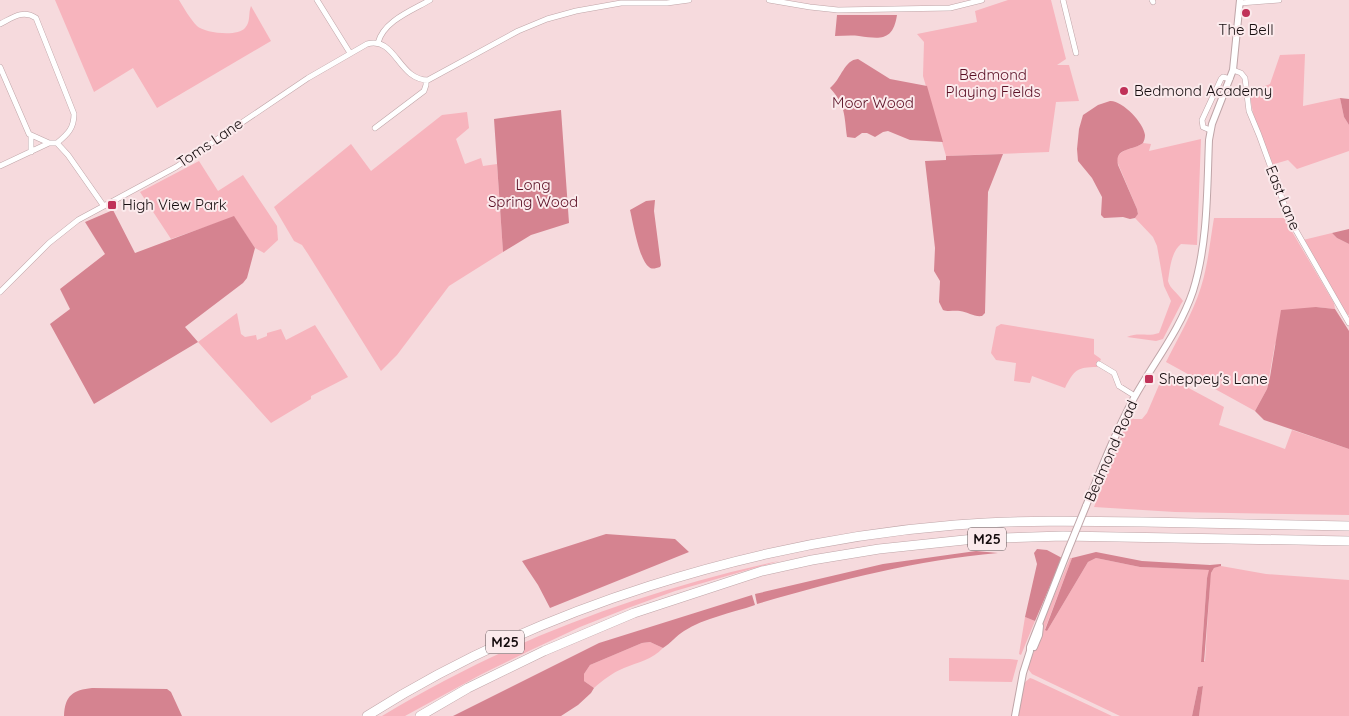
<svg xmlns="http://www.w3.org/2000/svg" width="1349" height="716" font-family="Quicksand,sans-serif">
<rect width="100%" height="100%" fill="#f6dadd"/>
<path fill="#f7b4bd" d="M55,0H179C184,8 190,19 197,26C204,33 238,37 245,28C251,22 248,13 251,6L271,41L157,108L133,68L94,92Z
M1008,0H1051L1066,59L1057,65H1069L1079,101L1056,102L1049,152L946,156L923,76L924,42L917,34L977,22L975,11Z
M1305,54L1303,106L1340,98L1344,117L1349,125V151L1297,169L1288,160L1271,165L1253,113L1249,92L1270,84L1280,55Z
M467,112L469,128L456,139L465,164L481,158L483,166L497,164L503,252L449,286L397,355L381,371L308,254L302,245L294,241L274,207L351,144L371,171L442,115Z
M1201,139L1197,245L1181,244C1171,252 1170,269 1168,281C1170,289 1178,293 1183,301L1181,304L1163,339L1156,341L1127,337C1138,332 1148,337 1159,333L1171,301L1164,286L1157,246L1153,237L1135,218L1138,214L1137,209L1116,159C1122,147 1134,150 1143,143L1151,144L1149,151Z
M199,161L218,191L243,175L277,226L278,240L264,253L255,248L234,217L171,239L140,192Z
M1214,218H1284L1334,303L1335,309L1316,307L1275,344L1267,389L1255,411L1166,362C1178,338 1193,313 1201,287C1208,265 1210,241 1214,218Z
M1332,233L1337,238L1349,244V315L1345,314L1303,240Z
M237,313L241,334L245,337L256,335L257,340L267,336V333L281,329L286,340L315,325L348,377L311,396V399L271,423L198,342Z
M1001,324L1094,339V354L1101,359L1097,367C1077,367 1074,370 1065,388L1032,376L1030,383L1014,381L1016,363L996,360L991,353L996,327Z
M1170,378L1224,407L1219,425L1285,449L1292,430L1349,449V515L1175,512L1094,507L1129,417L1134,419H1142L1147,413L1159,385Z
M1070,558H1072L1045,629L1047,631L1088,562L1096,558L1140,567L1210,570L1207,578L1201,662L1205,661L1210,582L1211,573L1214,568L1221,566L1266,574L1349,580V716H1199L1203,686L1198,687L1192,716H1120L1032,674L1028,669L1031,658L1041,637L1043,623Z
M779,561L675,591L628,608L580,627L531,650L482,674L405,716H382C504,642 640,591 779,561Z
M1025,617L1035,621L1021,655L1019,654Z
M650,642L663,648C652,660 638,662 624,668C612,673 603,680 594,688L584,681V674L590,665L642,643Z
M949,658L1010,659L1018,660L1012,682L949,681Z
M1030,678L1033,679L1112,716H1017L1024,683Z"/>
<path fill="#d58390" d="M837,15H897C893,41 881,39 859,36C851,35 843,36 835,36Z
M858,59L890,79L927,86L943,142L910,140L888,131L883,132L875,137L867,133H862L855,138L847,137C844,115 846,106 830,88C842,78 844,60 858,59Z
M1340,98L1349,99V125L1344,117Z
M1110,101C1122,100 1144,123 1145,135C1145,138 1144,141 1143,143C1133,151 1114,147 1118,165L1137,209L1138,214L1135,218L1130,219L1123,217L1104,218L1101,215L1102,197L1092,178L1078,161L1077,149L1079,129L1083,115L1098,105Z
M561,110L569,223L531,235L503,252L494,119Z
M1003,154L988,192L985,313L982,316C974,317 968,312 960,311C954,310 948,312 943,310L939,302L940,281L934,271L935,248L925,161L946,160V156Z
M655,200L654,211L661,265L660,267C656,268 652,270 649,267C639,260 633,222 630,210L646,201Z
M113,210L135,253L234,216L255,248L247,278L243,283L185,327L198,342L94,404L50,324L70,309L60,289L105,254L85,222Z
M1349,229V244L1337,238L1332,233Z
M1316,307L1335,309L1349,331V449L1264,420L1255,411L1267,389L1270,377L1281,310Z
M606,534L675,539L689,552L550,608L538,585L522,561Z
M1037,549L1047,550L1062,558L1035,621L1025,617L1037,564L1034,553Z
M976,551L998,553C916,560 836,581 757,604L755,594L883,564Z
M1096,552L1142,561L1210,565L1221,564V566L1214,568L1211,573L1204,662H1201L1207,578L1209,570L1140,567L1096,558L1088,562L1047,631L1045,630L1072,558Z
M752,595L755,605C732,613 704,618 684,631C676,636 671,643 663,648L650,642L642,643L590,665L584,674V681L594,688L591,693L578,705L561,716H453L599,643Z
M1203,686L1199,716H1192L1198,687Z
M92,688L167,689L171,692L182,716H64C65,695 73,690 92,688Z"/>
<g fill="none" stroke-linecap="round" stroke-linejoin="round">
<g stroke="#bfa5a8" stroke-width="6">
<path id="minor" d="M317,0L350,53
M769,0L810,7L838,10L950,8L982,0
M1063,0L1076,53
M1152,0L1153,2
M1240,3L1279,0
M0,24C12,18 23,9 36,18L74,114C74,128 68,134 57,143
M378,43C383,21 413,10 430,0
M0,67L29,134L49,143H57
M1233,70L1241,73L1245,78L1249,111L1259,135L1290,220L1349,323
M375,128L424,91L426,85V80
M1210,130L1203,127L1202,120L1221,79L1223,77L1230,79
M57,143L68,155L103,205
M31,152V136
M0,166L49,143
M0,292L49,243L78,220L176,167L308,78L367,44C396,36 398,80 428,80L518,31L547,19L576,11L621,3H667L689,0
M1099,364L1114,373L1119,386L1135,396"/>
</g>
<g stroke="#bfa5a8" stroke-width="8">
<path id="tertiary" d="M1086,506C1101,469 1115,433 1134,398C1154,362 1180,330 1193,291C1208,243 1207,190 1209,140L1212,124L1233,70L1240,0
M1034,647L1039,635L1040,626
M1015,716L1023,673L1030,651V647L1068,550"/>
</g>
<g stroke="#bfa5a8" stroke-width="10">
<path id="motorway" d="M367,716C536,608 755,541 955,525C1018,520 1081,521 1144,522C1213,523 1281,525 1349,526
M420,716L468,688L544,651L634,613L762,571L812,560L879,549L974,539L1063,536L1349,541"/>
</g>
<use href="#minor" stroke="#fff" stroke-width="5"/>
<use href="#tertiary" stroke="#fff" stroke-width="6"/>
<use href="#motorway" stroke="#fff" stroke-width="9"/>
<g stroke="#bfa5a8" stroke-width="8" stroke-linecap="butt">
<path id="tertiary-bridge" d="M1068,550L1086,506"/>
</g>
<use href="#tertiary-bridge" stroke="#fff" stroke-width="6"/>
</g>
<g fill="#c03158" stroke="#fbeaec" stroke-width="2">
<circle cx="1246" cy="13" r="5"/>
<circle cx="1124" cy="91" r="5"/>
<rect x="107" y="200" width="10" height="10" rx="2.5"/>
<rect x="1144" y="374" width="10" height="10" rx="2.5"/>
</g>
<g text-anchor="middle" stroke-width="4" stroke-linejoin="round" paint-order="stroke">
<g fill="#fbeaec" stroke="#5b4f51" stroke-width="1">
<rect x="968" y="527.5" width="38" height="23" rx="4"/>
<rect x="486" y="630.5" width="38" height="23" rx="4"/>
</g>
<g font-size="14" font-weight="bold" fill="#160d0f">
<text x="987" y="544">M25</text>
<text x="505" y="647">M25</text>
</g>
<g font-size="15" fill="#160d0f" stroke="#fbeaec" text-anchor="start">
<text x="1246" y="35" text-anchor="middle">The Bell</text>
<text x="1134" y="96">Bedmond Academy</text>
<text x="122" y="210">High View Park</text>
<text x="1159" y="384">Sheppey's Lane</text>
</g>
<g font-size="15" fill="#5a1025" stroke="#fbeaec">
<text x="993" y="80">Bedmond<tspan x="993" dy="17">Playing Fields</tspan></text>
<text x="873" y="108">Moor Wood</text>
<text x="533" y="190">Long<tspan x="533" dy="17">Spring Wood</tspan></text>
</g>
<g font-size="15" fill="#160d0f" stroke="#fbeaec">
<text transform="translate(210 143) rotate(-34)" y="5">Toms Lane</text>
<text transform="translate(1283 198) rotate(68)" y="5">East Lane</text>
<text transform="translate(1111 451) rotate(-66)" y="5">Bedmond Road</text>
</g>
</g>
</svg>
